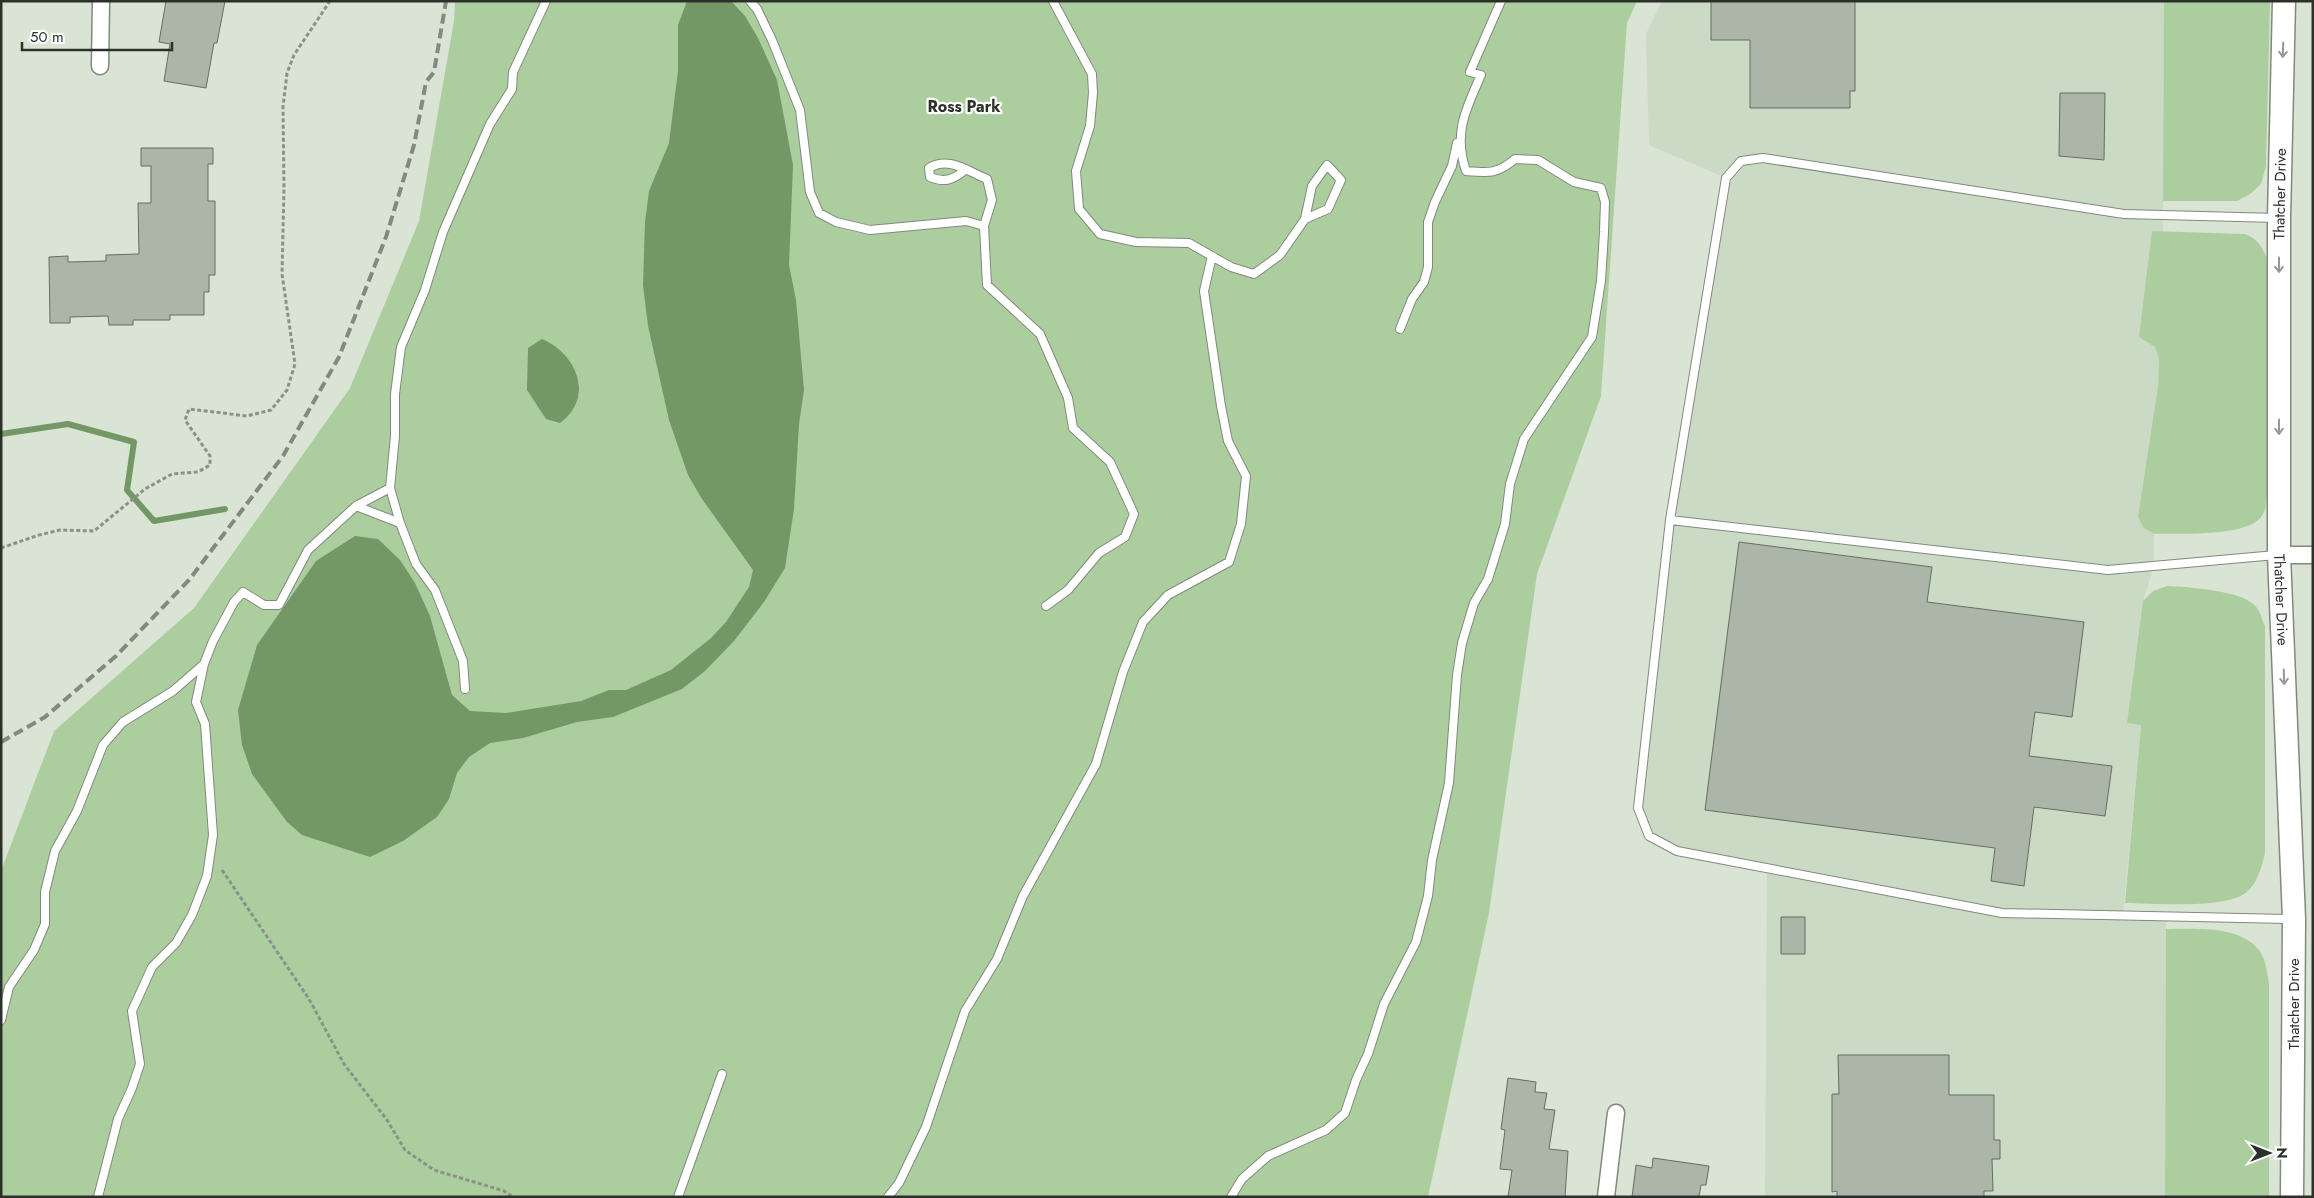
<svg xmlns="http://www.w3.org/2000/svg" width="2314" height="1198" font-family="Jost,sans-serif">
<rect width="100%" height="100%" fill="#d9e4d5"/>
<path fill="#cbdac5" d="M1662,1H2164L2163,233L2152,231L2144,339L2155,347L2159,358L2158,387L2144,528L2154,534V566L2143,601L2127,723L2141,724L2123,916L2166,918L2165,1197H1765L1767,869L1677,851L1649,836L1638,808L1670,520L1726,178L1649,145L1646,34Z"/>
<path fill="#acce9e" d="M455,1H1637L1627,23L1601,396L1537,574L1489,913L1428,1197H1V871L54,731L194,608L350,388L419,221L454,21Z
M2164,1H2270L2266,166L2261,184L2250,194L2237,201H2163Z
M2152,231L2245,234C2259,239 2263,249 2269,263L2268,495C2266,501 2266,509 2263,514C2252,538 2178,533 2154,534L2144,528L2138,517L2158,387L2159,358L2155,347L2139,337Z
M2167,586C2187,587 2245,590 2257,608C2261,613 2262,621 2265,626V854C2261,868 2258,882 2247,892C2225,910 2154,903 2125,903L2141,725L2127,723L2143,601L2153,591Z
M2166,929C2194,929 2240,925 2259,950C2266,960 2267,972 2269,984V1197H2165Z"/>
<path fill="#739765" d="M687,1H731L745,16L758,38L777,80L793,165L789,265L796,300L804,390L799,424L794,509L785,568L764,602L734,641L705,671L682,689L613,717L577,722L523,738L490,743L469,757L457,773L449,799L437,817L403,841L370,857L302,835L287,822L252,774L242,745L238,710L257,645L316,561L355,536L378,539L400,560L415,583L430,616L452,695L470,711L506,713L581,701L609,690H626L671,670L711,638L726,622L749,587L753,570L702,499L688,475L669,420L648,326L643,285L645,222L649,191L669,143L678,71V25Z
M542,339C577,354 595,397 560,423L546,419L527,390L528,348Z"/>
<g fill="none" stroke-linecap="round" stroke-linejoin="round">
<path stroke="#739765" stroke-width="6" d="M1,434L68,424L134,442L127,490L154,521L225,509"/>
</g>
<path fill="#acb6a8" stroke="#656e61" d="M166,1H225L217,43H214L206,88L164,81L170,44L159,42Z
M1711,1H1855V91H1850V108H1750V40H1711Z
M2060,93H2105L2104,160L2059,156Z
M141,148H213V164H208V201H215V275H209V292H204V315H170V320H133V325H109L108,316L70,317V323H50L49,257L68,256V262L106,261V255L139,254L138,203H151V166H141Z
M1739,542L1932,567L1927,602L2084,622L2072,717L2035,712L2029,756L2112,766L2105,816L2034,807L2024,886L1991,881L1995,848L1705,810Z
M1781,917H1805V954H1781Z
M1838,1055H1949V1095H1994V1140H2000V1159H1992L1993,1191H1984V1197H1837V1191L1832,1192V1094H1839Z
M1508,1078L1536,1082L1535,1092L1547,1093L1544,1109L1555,1110L1549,1149L1568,1151L1565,1197H1508L1512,1170L1500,1169L1505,1130L1501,1129Z
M1653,1158L1709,1166L1706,1185H1701L1699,1197H1632L1636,1165L1652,1168Z"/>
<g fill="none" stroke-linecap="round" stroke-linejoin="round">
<g stroke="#808a7c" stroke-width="10">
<path id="service" d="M750,1L757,9L772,40L800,110L810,192L819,213L836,222L870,230L966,221L984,226
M1053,1L1092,74L1093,93L1090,126L1076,171L1079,209L1100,234L1136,242L1189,243L1231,267L1254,274L1280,255L1305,219L1312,186L1327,165L1341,180L1328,209L1305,219
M965,170C953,180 944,183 930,177L929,168C949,156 967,171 987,179L992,200L984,226L987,285L1040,334L1068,398L1073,428L1110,462L1134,514L1125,537L1099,553L1068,590L1046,606
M1400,329L1412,299L1424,282L1428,267V222L1435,202L1452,166L1457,143
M356,506L400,523
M1670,520L1638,808L1649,836L1677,851L2002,913L2292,919
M2276,555L2108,570L1670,520L1726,178L1741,161L1763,158L2124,214L2277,218
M465,689L463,661L435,590L416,564L400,523L390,488L395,436V394L401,347L425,290L443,232L490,124L512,89L513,72L546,1
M1,1020L9,987L34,950L45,924V892L55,851L77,811L103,745L123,722L173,691L204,664
M98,1197L118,1119L132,1088L140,1064L132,1011L152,967L176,943L192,915L207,876L213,835L205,724L196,702L204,664L213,641L234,602L243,592L264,605H279L308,550L356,506L390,488
M678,1197L722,1074
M888,1197L899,1183L926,1127L965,1011L997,959L1023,896L1096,764L1123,672L1143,622L1168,595L1229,562L1241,524L1246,476L1228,441L1221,406L1204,291L1212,256
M1231,1197L1242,1179L1268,1156L1326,1130L1345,1113L1356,1080L1368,1054L1384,1004L1416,942L1428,896L1432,860L1449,783L1457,675L1462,643L1474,603L1488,579L1505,524L1510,484L1524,439L1592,337L1601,281L1604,232L1605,202L1601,188L1574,182L1538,160L1515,159C1497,174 1490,173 1466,171C1453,133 1466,109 1481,75L1470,72L1501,1"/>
</g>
<g stroke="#808a7c" stroke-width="19">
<path id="minor" d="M100,66L101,1
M2279,555H2313
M1606,1197L1616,1113"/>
</g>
<g stroke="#808a7c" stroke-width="25">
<g id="secondary">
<path id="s1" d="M2284,1L2279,218V555L2294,919L2292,1197"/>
</g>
</g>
<path stroke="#8a9287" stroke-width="3" stroke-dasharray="4 2.5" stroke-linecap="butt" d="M1,548L39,535L60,530L94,531L145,489L172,474L198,472L210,465V456L185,420L189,409L247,416L271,410L287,390L295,364L282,274L284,188L283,107L287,73L294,55L330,1
M222,870L309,999L344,1064L387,1120L405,1150L434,1170L504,1191L513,1197"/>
<use href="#service" stroke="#fff" stroke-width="8"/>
<use href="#minor" stroke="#fff" stroke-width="16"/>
<use href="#secondary" stroke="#fff" stroke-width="22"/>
<path stroke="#82897f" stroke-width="4" stroke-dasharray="10 5" stroke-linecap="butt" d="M1,742L45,717L116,656L189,580L283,456L339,357L386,237L414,145L426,82L434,72L446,1"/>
</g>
<defs><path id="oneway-shaft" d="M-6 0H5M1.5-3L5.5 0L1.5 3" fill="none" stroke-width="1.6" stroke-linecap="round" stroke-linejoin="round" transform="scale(1.25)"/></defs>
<g stroke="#969895">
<use href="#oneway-shaft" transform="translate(2283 50) rotate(92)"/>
<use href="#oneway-shaft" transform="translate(2279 265) rotate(90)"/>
<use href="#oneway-shaft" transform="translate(2279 427) rotate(90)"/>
<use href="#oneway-shaft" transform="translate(2284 677) rotate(88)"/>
</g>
<g text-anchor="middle" stroke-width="4.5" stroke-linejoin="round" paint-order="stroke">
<g font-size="15" fill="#2c302b" stroke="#fff">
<text transform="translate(2280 194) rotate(-89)" y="5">Thatcher Drive</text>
<text dy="5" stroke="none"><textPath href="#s1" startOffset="599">Thatcher Drive</textPath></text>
<text transform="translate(2294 1004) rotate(-90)" y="5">Thatcher Drive</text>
</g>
<g font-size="16" font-weight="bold" fill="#2c302b" stroke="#fff">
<text x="964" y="112">Ross Park</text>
</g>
</g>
<rect width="2314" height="1198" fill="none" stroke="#2c302b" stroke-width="5"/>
<g transform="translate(2269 1153) rotate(90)" stroke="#ffffff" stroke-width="4" paint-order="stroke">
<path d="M0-4L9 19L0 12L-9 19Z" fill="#2c302b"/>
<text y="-8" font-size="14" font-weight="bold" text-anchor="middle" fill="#2c302b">N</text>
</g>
<path d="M22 42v8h150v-8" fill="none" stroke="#2c302b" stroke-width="2.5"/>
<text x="30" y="42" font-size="15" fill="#2c302b" stroke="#ffffff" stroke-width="4" paint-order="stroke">50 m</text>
</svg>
